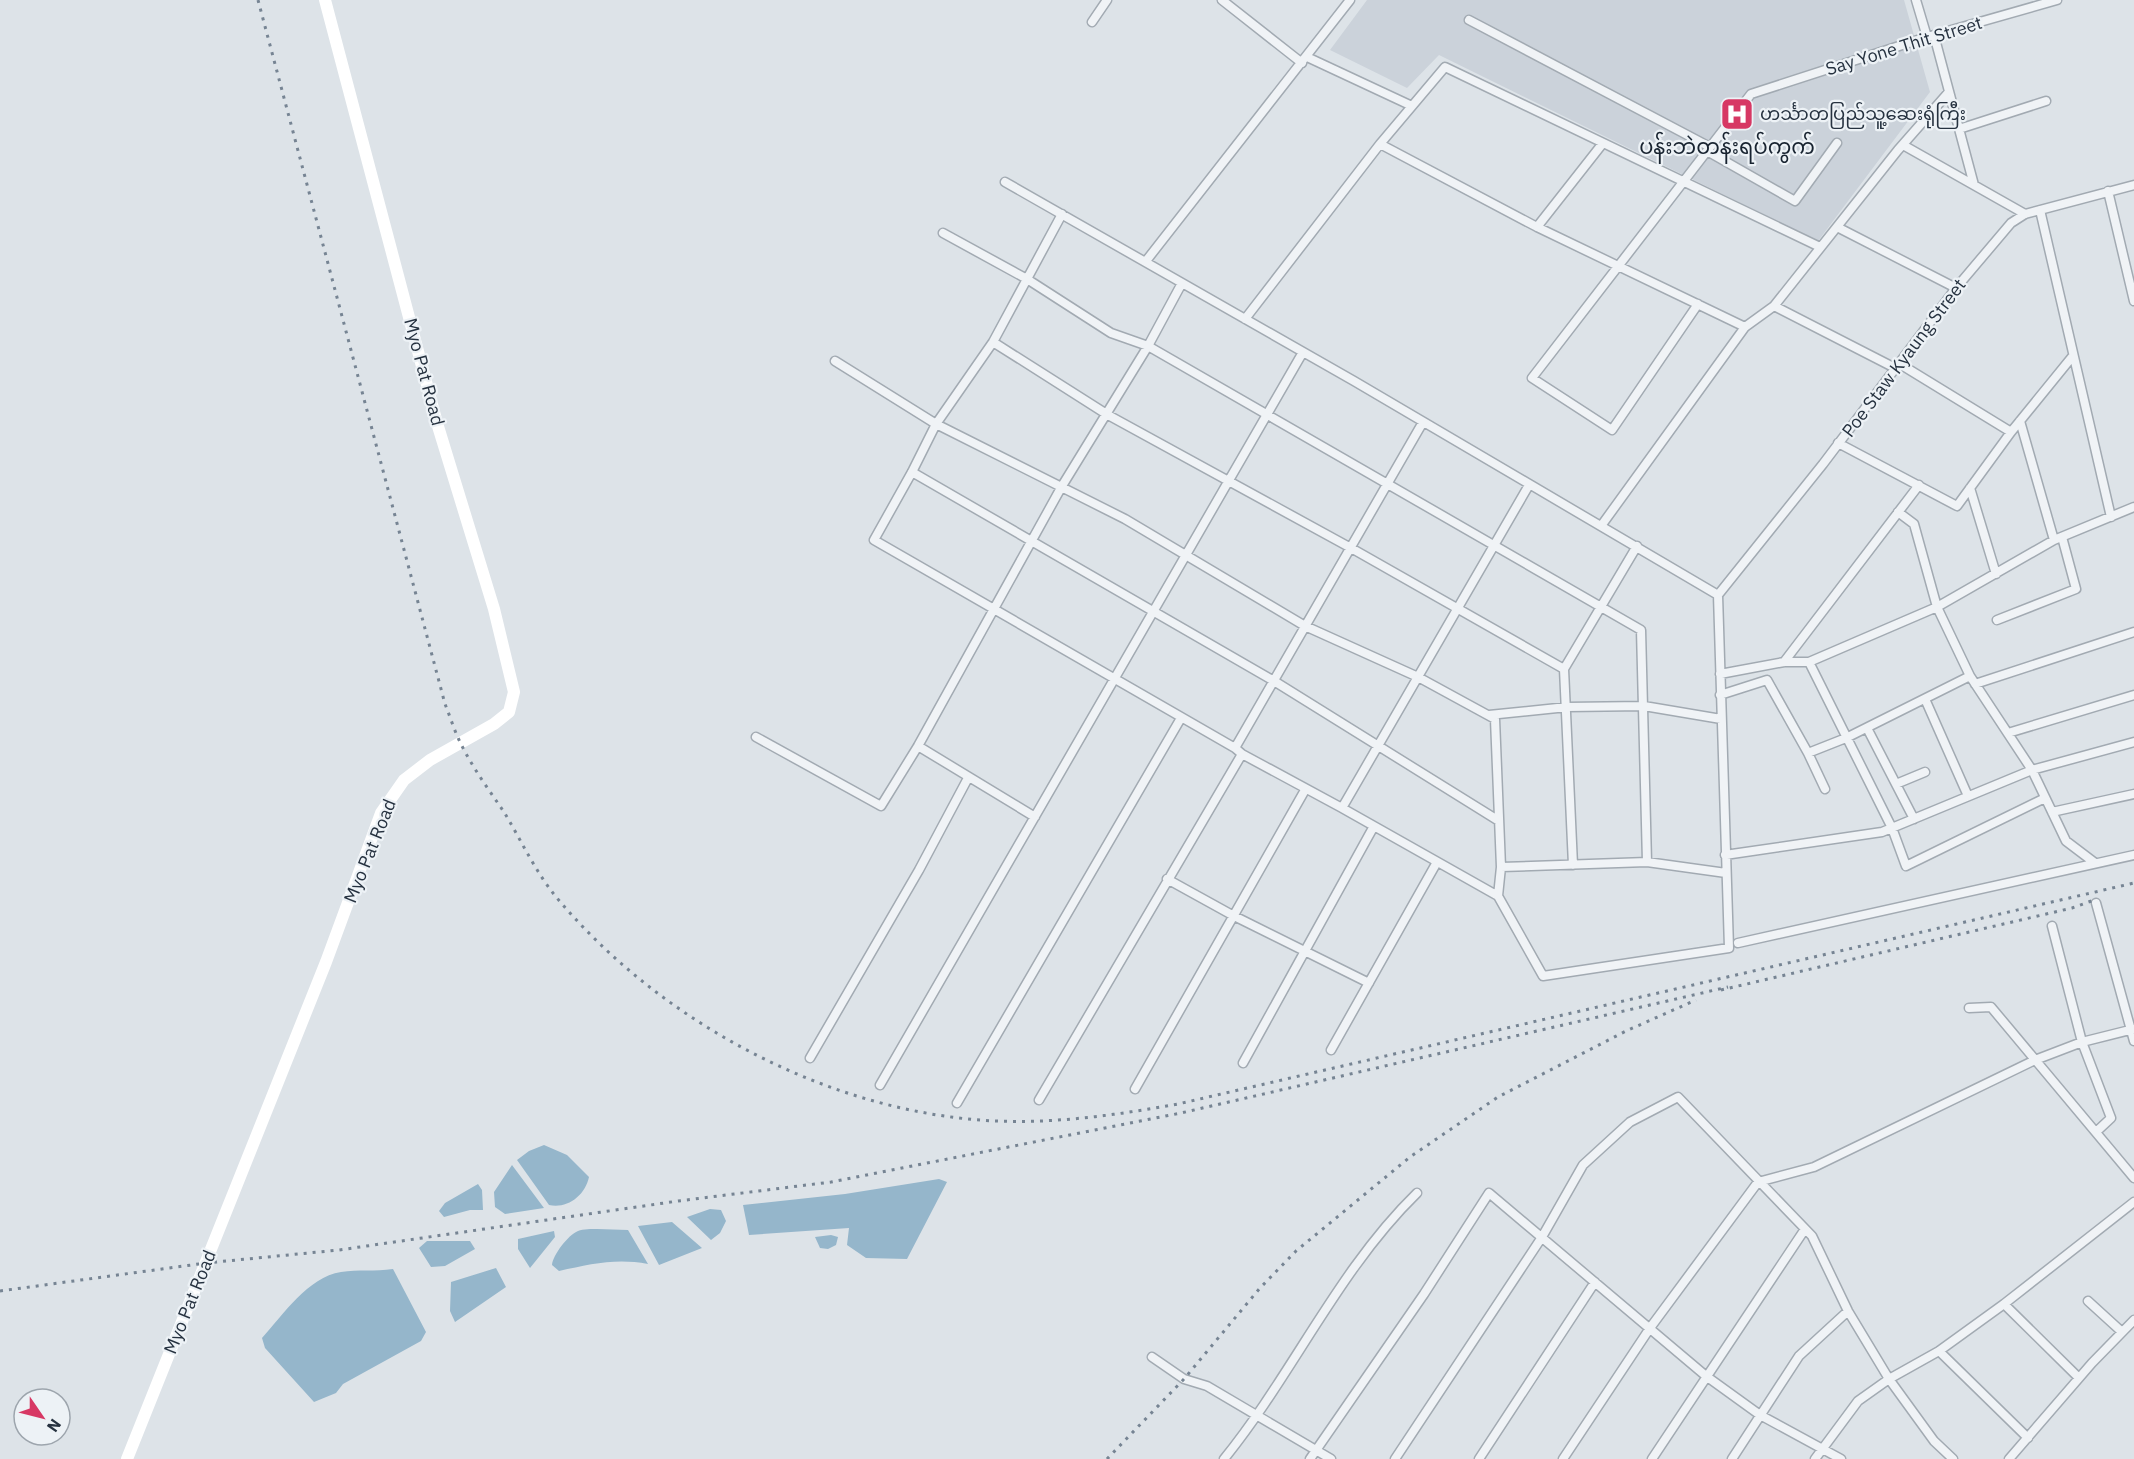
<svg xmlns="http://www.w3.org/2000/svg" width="2134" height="1459" font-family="'IBM Plex Sans','Noto Sans Myanmar',sans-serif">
<rect width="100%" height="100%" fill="#dde3e8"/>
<path fill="#cbd2da" d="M1367,0H1904L1930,92L1818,241L1439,55L1407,88L1330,50Z"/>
<path fill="#95b6cb" d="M544,1145L567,1155L589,1177C585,1196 567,1209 549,1205L517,1160L529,1151Z
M512,1165L544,1208L505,1214L495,1207L494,1192Z
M939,1179L947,1182L907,1259L866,1258L847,1245L849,1228L749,1235L743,1205L845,1194Z
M478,1184L482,1190L483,1210H470L444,1217L439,1211L445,1203Z
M710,1209L721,1210L726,1221L720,1233L711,1240L687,1217Z
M672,1222L702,1248L659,1265L638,1226Z
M597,1229L628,1230L648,1264C616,1258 591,1264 559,1271L552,1265C553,1255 568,1235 578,1231C583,1229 592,1229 597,1229Z
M554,1231L555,1237L530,1268L518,1249V1239Z
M831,1235L838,1237L836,1245L828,1249L820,1248L815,1237Z
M427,1241H470L475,1249L445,1266L431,1267L419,1248Z
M496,1268L506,1287L455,1322L450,1311L451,1282Z
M393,1269L426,1332L421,1341L343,1384L336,1393L314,1402L265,1348L262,1338C283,1315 308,1277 341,1272C358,1269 375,1272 393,1269Z"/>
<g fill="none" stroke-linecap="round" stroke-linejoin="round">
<g stroke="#a2aab2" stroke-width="11">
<path id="street" d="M1222,0L1302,63
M1916,0L1927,37
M1469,20L1710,147
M1092,22L1107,0
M1934,35L1974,185
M1307,57L1412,106
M1959,129L2046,101
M1380,144L1537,227L1745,327
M1903,145L2025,214
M1707,151L1795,201L1837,143
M1005,182L1354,381L1718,595L1729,948L1543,976L1498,896L1342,808
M2108,191L2134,301
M2040,210L2111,517
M1062,214L993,342L936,424L912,472L874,540L1235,748L1242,754L1342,808L1529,485
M1537,227L1603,143
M1837,227L1956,288
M943,233L1027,279L1111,333L1148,346L1641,630L1647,862
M1146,261L1350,0
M1698,304L1612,430L1532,378L1751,94L1927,37L2057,0
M1774,306L1897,369
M1245,319L1380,144L1445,67L1820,247
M993,342L1108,415L1351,548L1564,669
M835,361L936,424L1125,519L1305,626L1418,677L1495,719L1501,867L1498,896
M1900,364L2011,432
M2020,421L2054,540
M1838,443L1957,506L2011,432L2072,357
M912,472L1274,681L1499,821
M1970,488L1996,574
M1898,512L1914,524L1937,607L1970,676L2032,770L2066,841L2095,863
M1601,526L1745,327L1774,306L1898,150L1949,92
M1718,595L1823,464L1956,288L2011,223L2025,214L2134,185
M1997,620L2076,589L2062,537
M1784,662L1919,485
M1809,662L1892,828L1906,866L2045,798
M1720,674L1784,662H1809L1937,607L2054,540L2134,507
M1975,684L2134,632
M1720,695L1767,680L1808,753L1846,738L1970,676
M1925,699L1968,796
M1489,715L1567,707L1644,706L1721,719
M1867,728L1914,819
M2008,733L2134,695
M756,737L881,806L918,746L1062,486L1148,346L1182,283
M918,746L1035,817
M1235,748L1423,422
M1808,753L1825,789
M1896,784L1925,772
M2052,812L2134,794
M1725,855L1882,832L2032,770L2134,742
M1573,865L1564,669L1637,546
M1501,867L1647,862L1726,873
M1167,879L1234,916L1369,983
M2096,903L2134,1041
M2052,926L2082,1042L2111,1118L2096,1132
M1738,943L2134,855
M1969,1008L1991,1007L2134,1178
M1331,1050L1437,862
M810,1058L919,870L968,778
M1243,1063L1374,826
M880,1085L1303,352
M1135,1089L1305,790
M1039,1100L1242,754
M957,1103L1181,718
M2088,1301L2122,1332
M2004,1304L2079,1378
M1939,1351L2028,1438
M1152,1357L1184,1379L1207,1386L1331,1459
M1224,1459C1293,1374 1338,1270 1417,1193
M1310,1459L1424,1294L1489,1193L1706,1376L1760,1415L1841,1459
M1395,1459L1542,1237L1583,1165L1630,1122L1678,1097L1812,1236L1848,1311L1889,1379L1934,1441L1953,1459
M1479,1459L1595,1282
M1563,1459L1650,1328L1758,1182L1814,1167L2035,1060L2082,1042L2134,1029
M1652,1459L1805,1229
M1732,1459L1799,1356L1848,1311
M1815,1459L1858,1401L1889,1379L1939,1351L2004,1304L2134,1202
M2009,1459L2092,1363L2134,1320"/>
</g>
<use href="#street" stroke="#f0f3f6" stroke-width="8"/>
<path stroke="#fff" stroke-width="12" d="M127,1459L326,962L381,813L404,780L430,760L494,724L509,712L514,692L494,609L437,423L325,0"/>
<path stroke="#768493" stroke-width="3" stroke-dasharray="3 6" stroke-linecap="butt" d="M258,0L445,704C450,716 454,730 460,742C472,767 489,790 504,812C521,840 536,873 557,898C655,1015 807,1100 959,1118C1032,1127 1106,1117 1178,1104L2134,883
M1721,990L2072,908L2094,900
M0,1291L206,1263L339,1250L678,1201L831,1182L1181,1113L1728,987
M1107,1459L1184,1379L1260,1288L1296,1251L1410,1157L1498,1097L1626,1031L1696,1000"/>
</g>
<defs>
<g id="hospital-square" transform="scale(1.725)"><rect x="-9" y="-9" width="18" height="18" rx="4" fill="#d73864" stroke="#edf2f6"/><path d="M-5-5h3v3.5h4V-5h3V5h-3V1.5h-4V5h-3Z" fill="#fff"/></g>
</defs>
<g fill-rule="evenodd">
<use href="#hospital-square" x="1737" y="114"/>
</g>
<g text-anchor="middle" stroke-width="4.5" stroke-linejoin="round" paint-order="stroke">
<g font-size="18" fill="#263240" stroke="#edf2f6">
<text transform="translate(1904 46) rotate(-17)" y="6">Say Yone Thit Street</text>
<text transform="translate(1904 358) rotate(-53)" y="6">Poe Staw Kyaung Street</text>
<text transform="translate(424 372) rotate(75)" y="6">Myo Pat Road</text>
<text transform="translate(370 851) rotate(-68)" y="6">Myo Pat Road</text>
<text transform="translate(190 1302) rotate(-68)" y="6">Myo Pat Road</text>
</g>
<g font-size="18" fill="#263240" stroke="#edf2f6" text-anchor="start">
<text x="1760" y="120">ဟင်္သာတပြည်သူ့ဆေးရုံကြီး</text>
</g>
<g font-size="21" fill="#182330" stroke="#edf2f6">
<text x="1727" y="154">ပန်းဘဲတန်းရပ်ကွက်</text>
</g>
</g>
<g transform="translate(42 1417) rotate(125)"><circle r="28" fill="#edf2f6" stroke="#9da5ad" stroke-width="1.5"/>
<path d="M0-4.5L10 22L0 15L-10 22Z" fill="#d73864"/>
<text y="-9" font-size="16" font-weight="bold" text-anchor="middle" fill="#263240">N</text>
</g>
</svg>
